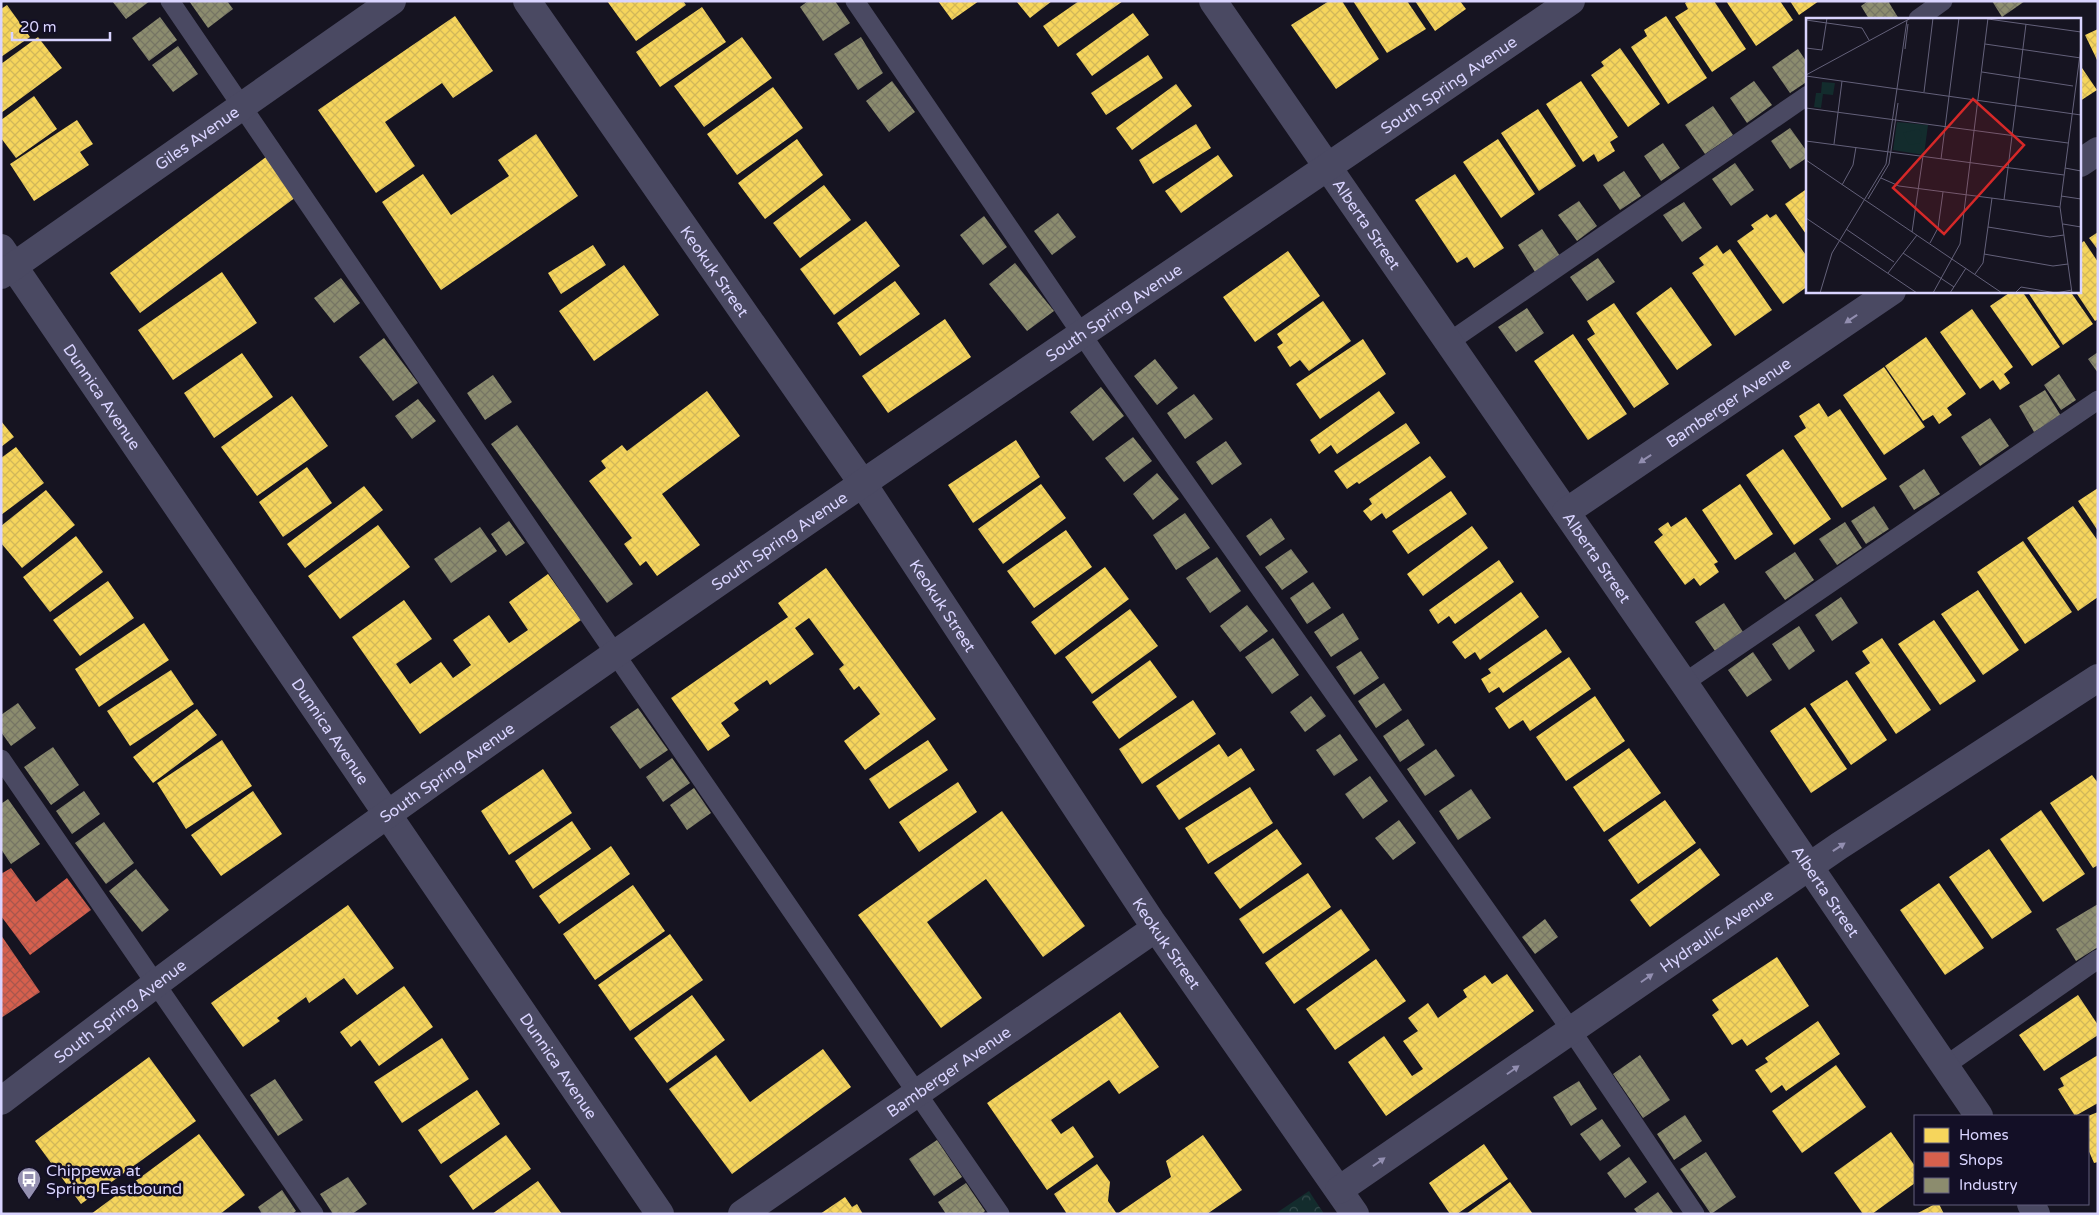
<svg xmlns="http://www.w3.org/2000/svg" width="2099" height="1215" font-family="'Varela Round',sans-serif">
<defs>
<pattern id="forest-crowns" width="20" height="18" patternUnits="userSpaceOnUse" patternTransform="scale(1.25)"><rect width="20" height="18" fill="#132c2d"/><path d="M2 6a3 3 0 1 1 6 0M12 15a3 3 0 1 1 6 0" fill="none" stroke="#354a4c"/></pattern>
<pattern id="homes-cross-hatch" width="8" height="8" patternUnits="userSpaceOnUse" patternTransform="scale(1.25)"><rect width="8" height="8" fill="#f6d55c"/><path d="M0 0l8 8M0 8l8-8" fill="none" stroke="#d2b759"/></pattern>
<pattern id="shops-cross-hatch" width="8" height="8" patternUnits="userSpaceOnUse" patternTransform="scale(1.25)"><rect width="8" height="8" fill="#d6604d"/><path d="M0 0l8 8M0 8l8-8" fill="none" stroke="#a9564d"/></pattern>
<pattern id="industry-cross-hatch" width="8" height="8" patternUnits="userSpaceOnUse" patternTransform="scale(1.25)"><rect width="8" height="8" fill="#8c8c6e"/><path d="M0 0l8 8M0 8l8-8" fill="none" stroke="#767564"/></pattern>
</defs>
<rect width="100%" height="100%" fill="#161421"/>
<path fill="url(#forest-crowns)" d="M1309,1191L1324,1214H1275Z"/>
<path fill="url(#homes-cross-hatch)" d="M607,1H683L686,5L636,41Z
M938,1H979L952,20Z
M1016,1H1052L1030,18Z
M1079,1H1123L1058,47L1043,26Z
M1329,1H1342L1379,59L1336,89L1291,25Z
M1353,1H1407L1426,29L1387,53Z
M1415,1H1460L1466,9L1435,31Z
M1688,1H1714L1746,49L1712,72L1675,17L1688,9L1685,3Z
M1726,1H1780L1793,20L1756,46Z
M1790,1H1819L1799,15Z
M7,5L30,37L1,57V9Z
M702,7L726,42L660,87L636,52Z
M1133,13L1149,35L1092,76L1076,54Z
M455,16L493,71L453,98L442,83L385,122L415,166L376,193L318,110Z
M1666,16L1707,78L1668,104L1631,47L1647,36L1644,30Z
M2098,29V62L2085,35Z
M38,37L62,68L1,113V64Z
M742,37L772,78L704,127L674,86Z
M1620,48L1660,104L1628,127L1591,75L1604,66L1601,62Z
M1148,55L1163,78L1106,115L1091,93Z
M2080,65L2097,90L2080,101Z
M1581,81L1618,137L1610,142L1615,151L1598,162L1594,154L1583,162L1546,104Z
M1176,84L1192,106L1132,150L1116,128Z
M773,87L803,128L737,175L707,134Z
M34,96L57,129L16,158L1,138V120Z
M1538,109L1576,166L1539,191L1501,133Z
M77,120L93,144L80,152L89,165L34,201L10,164Z
M1196,124L1211,148L1153,184L1139,160Z
M536,134L578,196L441,290L382,202L423,174L451,215L509,176L498,160Z
M797,139L823,175L765,219L738,183Z
M1498,139L1535,194L1501,218L1463,162Z
M1218,155L1233,176L1181,213L1165,191Z
M266,157L296,197L140,313L110,273Z
M1455,174L1504,248L1474,268L1467,257L1457,263L1415,200Z
M824,185L851,220L800,258L773,223Z
M1808,188V237L1785,204Z
M1767,214L1770,218L1776,214L1808,258V286L1783,304L1737,241L1754,229L1751,225Z
M866,221L900,266L834,315L800,269Z
M2098,232V250L2089,238Z
M2084,241L2098,262V319L2095,321L2075,291H2080V244Z
M593,245L606,265L561,294L548,273Z
M1717,245L1723,254L1730,249L1772,310L1735,336L1692,273L1704,265L1699,258Z
M1288,251L1320,296L1255,342L1223,297Z
M624,265L659,315L594,361L559,311Z
M222,272L257,323L173,380L138,330Z
M895,281L920,314L860,356L837,323Z
M1671,287L1712,345L1677,370L1636,313Z
M2012,291H2022L2060,347L2032,366L1990,306Z
M2027,291H2070L2093,324L2063,345Z
M1323,301L1351,341L1309,371L1300,360L1290,367L1277,347L1283,343L1277,334Z
M1614,303L1669,384L1634,408L1587,339L1595,334L1587,321Z
M1972,309L2013,367L2004,374L2010,383L2000,390L1993,380L1980,389L1940,332Z
M945,319L971,357L888,413L862,376Z
M1573,334L1627,414L1588,440L1534,361Z
M1926,337L1966,394L1947,408L1952,415L1939,424L1933,415L1923,421L1885,366Z
M1363,339L1386,374L1320,419L1296,384Z
M242,353L273,397L214,438L184,393Z
M1884,367L1925,427L1884,455L1843,395Z
M707,391L740,436L662,494L700,545L657,576L646,561L640,566L624,544L632,538L589,481L606,468L601,461L622,445L627,451Z
M1379,391L1395,413L1337,454L1331,445L1319,454L1310,440Z
M292,396L328,446L257,496L221,447Z
M1819,403L1828,417L1840,409L1887,479L1842,508L1794,436L1806,428L1799,416Z
M1,421L14,437L1,447Z
M1406,423L1420,443L1359,484L1357,482L1347,489L1334,471Z
M1016,440L1040,477L973,523L948,485Z
M16,447L44,483L1,515V458Z
M1783,449L1831,519L1794,545L1746,475Z
M1430,456L1446,477L1386,519L1382,513L1371,521L1363,511L1372,504L1369,499Z
M307,467L332,503L283,537L259,502Z
M1041,484L1066,518L1003,564L978,529Z
M1740,484L1773,534L1735,560L1702,510Z
M364,486L383,510L305,568L287,544Z
M2098,488V531L2078,501Z
M46,490L75,525L22,568L1,543V526Z
M1451,491L1467,514L1408,554L1392,531Z
M2073,506L2098,541V597L2078,611L2027,538Z
M1686,517L1718,562L1714,564L1719,572L1700,586L1694,578L1685,585L1654,542L1663,535L1658,529L1668,522L1671,527Z
M378,525L410,567L340,619L308,576Z
M1472,526L1488,548L1423,596L1407,574Z
M1066,530L1092,567L1034,608L1007,571Z
M76,536L103,572L50,612L23,577Z
M2023,541L2072,612L2025,644L1977,572Z
M1499,560L1514,582L1455,624L1449,616L1438,624L1429,610Z
M1105,567L1129,599L1055,655L1031,622Z
M826,568L936,719L865,770L844,741L880,714L859,686L854,690L839,669L844,665L809,618L795,628L814,654L770,685L767,680L734,703L739,710L721,723L730,736L708,751L671,698L788,617L778,603Z
M548,574L581,620L420,734L352,637L404,600L432,639L396,664L410,684L441,662L453,678L471,665L453,640L489,615L509,643L528,630L509,602Z
M108,581L134,618L80,656L53,620Z
M1978,590L2019,650L1983,675L1941,614Z
M1521,592L1539,617L1480,660L1475,652L1465,659L1452,642Z
M1130,609L1158,646L1092,694L1065,657Z
M1934,620L1976,681L1940,705L1898,644Z
M144,623L169,660L99,707L75,669Z
M1546,629L1562,652L1503,693L1499,687L1489,693L1481,679L1491,673L1488,669Z
M1882,638L1931,710L1896,734L1855,673L1870,663L1862,651Z
M1569,657L1591,689L1530,731L1523,720L1509,729L1495,708Z
M1150,660L1177,697L1119,739L1092,702Z
M171,670L194,704L130,746L107,711Z
M1847,680L1887,740L1851,765L1810,704Z
M1595,696L1625,741L1566,781L1536,737Z
M1193,700L1216,734L1142,784L1119,749Z
M1805,707L1847,769L1811,793L1770,731Z
M197,709L217,735L153,783L133,757Z
M222,740L252,786L186,829L157,783Z
M928,740L948,770L889,809L869,779Z
M1219,744L1228,757L1241,748L1255,770L1179,820L1156,786Z
M1629,748L1661,793L1604,832L1573,787Z
M543,769L572,813L509,855L481,811Z
M2092,775L2098,783V865L2093,868L2050,803Z
M958,782L977,812L919,852L899,822Z
M1250,787L1273,823L1208,864L1185,828Z
M253,791L282,834L221,876L191,835Z
M1665,800L1696,843L1638,884L1608,840Z
M2041,810L2085,874L2043,902L2000,839Z
M1002,811L1085,926L1043,957L986,879L927,922L982,998L941,1028L858,915Z
M572,821L591,849L533,889L515,861Z
M1277,829L1302,864L1240,909L1214,873Z
M611,846L630,874L559,924L539,896Z
M1700,848L1720,875L1650,927L1630,900Z
M1989,849L2032,912L1992,939L1949,877Z
M1308,873L1331,907L1263,954L1239,919Z
M1939,883L1984,948L1945,975L1900,910Z
M633,885L665,931L595,980L563,934Z
M348,905L394,968L357,995L344,978L309,1003L306,997L277,1018L280,1021L243,1047L211,1003Z
M1341,909L1370,950L1294,1004L1265,963Z
M670,934L703,980L630,1031L598,985Z
M1777,957L1809,1006L1747,1046L1742,1039L1732,1045L1712,1015L1719,1010L1712,1000Z
M1376,959L1406,1001L1335,1050L1306,1009Z
M1507,974L1534,1011L1386,1116L1348,1062L1384,1036L1412,1076L1423,1069L1403,1041L1418,1031L1408,1018L1428,1003L1438,1018L1467,997L1463,990L1485,975L1492,984Z
M404,986L433,1027L379,1066L360,1040L351,1047L340,1032Z
M692,995L725,1040L667,1083L634,1038Z
M2078,995L2098,1025V1035L2044,1071L2019,1035Z
M1120,1012L1159,1067L1119,1094L1109,1080L1051,1120L1061,1134L1073,1126L1094,1157L1047,1190L987,1103Z
M1818,1021L1840,1054L1786,1091L1782,1085L1771,1093L1755,1070L1768,1062L1765,1058Z
M442,1038L469,1079L402,1123L374,1082Z
M823,1049L851,1087L732,1174L669,1089L716,1055L750,1102Z
M2098,1055V1103L2075,1116L2058,1089L2064,1086L2060,1078Z
M149,1057L196,1121L81,1204L35,1141Z
M1836,1065L1866,1107L1802,1153L1772,1111Z
M477,1090L500,1124L441,1164L418,1130Z
M2098,1112V1162L2094,1163L2088,1149V1116Z
M1891,1132L1915,1166V1183L1872,1214H1863L1834,1173Z
M199,1134L245,1195L220,1214H91Z
M506,1135L531,1169L473,1210L449,1176Z
M1203,1135L1242,1190L1207,1214H1117L1171,1177L1166,1161Z
M1484,1144L1508,1179L1457,1214H1450L1429,1183Z
M1097,1164L1110,1182L1108,1201L1117,1214H1067L1054,1194Z
M538,1181L562,1214H492Z
M1510,1182L1533,1214H1466Z
M845,1197L852,1207L857,1204L863,1214H820Z
M1935,1204H1939L1944,1214H1916Z"/>
<path fill="url(#shops-cross-hatch)" d="M11,868L36,902L67,878L91,910L30,955L1,916V874Z
M1,935L40,992L1,1018Z"/>
<path fill="url(#industry-cross-hatch)" d="M112,1H150L126,19Z
M189,1H227L233,9L208,28Z
M808,1H835L850,23L823,41L800,7Z
M1868,1H1888L1899,19H1869L1861,6Z
M1992,1H2025L2002,17Z
M160,17L177,40L149,61L132,38Z
M861,37L883,73L858,90L834,54Z
M178,46L198,74L173,92L152,65Z
M1798,49L1808,64V81L1790,93L1772,67Z
M892,81L915,112L889,132L866,101Z
M1754,81L1772,105L1747,123L1730,98Z
M1713,106L1733,135L1705,154L1685,125Z
M1790,128L1808,153V157L1790,169L1771,141Z
M1663,143L1680,168L1661,181L1644,156Z
M1735,163L1754,190L1731,206L1712,179Z
M1624,171L1641,196L1620,210L1603,185Z
M1579,201L1597,226L1577,241L1558,215Z
M1684,202L1702,228L1682,242L1663,215Z
M1058,213L1076,237L1052,255L1034,231Z
M984,216L1007,247L983,265L960,235Z
M1542,229L1560,256L1535,272L1518,245Z
M1598,258L1615,282L1587,301L1570,277Z
M1015,263L1054,311L1027,331L989,284Z
M341,278L360,303L334,323L314,298Z
M1527,308L1544,333L1516,352L1498,327Z
M384,338L418,383L393,401L359,357Z
M2098,352V373L2088,359Z
M1155,359L1178,388L1157,405L1134,376Z
M2059,374L2076,400L2061,410L2044,385Z
M493,375L512,402L485,420L467,393Z
M1101,387L1124,416L1093,441L1070,412Z
M2045,390L2061,416L2034,432L2019,406Z
M1194,394L1213,419L1185,439L1167,413Z
M418,399L436,421L412,439L395,416Z
M1990,418L2009,446L1980,466L1961,437Z
M517,425L633,584L607,603L491,444Z
M1133,437L1152,461L1124,482L1105,458Z
M1226,441L1242,464L1212,485L1196,462Z
M1924,469L1940,494L1914,510L1899,486Z
M1157,473L1179,499L1153,520L1133,494Z
M1874,506L1889,529L1866,544L1851,521Z
M1185,513L1210,548L1176,570L1153,535Z
M1271,518L1285,539L1260,556L1246,536Z
M509,521L525,543L506,556L491,534Z
M1845,522L1862,548L1837,565L1819,539Z
M480,527L497,551L451,583L434,559Z
M1291,549L1308,572L1282,590L1265,567Z
M1795,552L1814,580L1785,600L1765,572Z
M1217,557L1241,591L1210,613L1186,578Z
M1313,582L1331,608L1307,624L1290,598Z
M1841,597L1858,623L1832,641L1815,615Z
M1724,603L1743,632L1715,651L1695,622Z
M1247,605L1268,631L1240,652L1220,626Z
M1343,613L1359,639L1331,657L1314,632Z
M1799,626L1815,651L1789,670L1772,644Z
M1273,638L1299,675L1272,694L1245,657Z
M1361,651L1379,678L1354,695L1336,667Z
M1753,652L1772,680L1747,697L1728,670Z
M1384,683L1402,710L1376,728L1358,701Z
M1311,696L1326,716L1305,732L1290,712Z
M18,703L36,728L11,746L1,732V715Z
M638,708L668,750L640,769L610,727Z
M1408,719L1425,745L1400,762L1383,736Z
M1340,734L1358,760L1334,776L1316,750Z
M53,747L79,785L51,805L24,767Z
M1436,749L1455,776L1425,796L1407,769Z
M672,758L690,783L663,802L646,777Z
M1370,776L1388,801L1363,819L1345,794Z
M694,788L711,813L687,830L670,805Z
M1471,789L1491,818L1458,840L1439,811Z
M84,791L100,814L72,834L56,811Z
M8,799L40,844L11,864L1,849V804Z
M1399,820L1416,843L1393,860L1375,838Z
M104,822L134,863L106,884L75,843Z
M136,869L169,910L142,932L109,891Z
M2098,904V947L2076,961L2056,929Z
M1545,919L1558,937L1535,954L1522,937Z
M1640,1055L1670,1100L1643,1118L1613,1074Z
M275,1079L303,1120L278,1136L250,1095Z
M1579,1081L1597,1109L1571,1126L1553,1097Z
M1685,1115L1702,1141L1674,1160L1657,1134Z
M1602,1119L1621,1146L1600,1161L1580,1134Z
M937,1140L962,1177L934,1196L909,1159Z
M1706,1152L1736,1197L1711,1214L1680,1169Z
M1629,1157L1647,1182L1625,1198L1607,1173Z
M348,1177L367,1204L352,1214H333L320,1194Z
M966,1183L985,1211L982,1214H946L938,1202Z
M282,1190L296,1211L292,1214H262L258,1207Z
M1658,1192L1674,1214H1638L1634,1209Z"/>
<g fill="none" stroke-linecap="round" stroke-linejoin="round">
<path stroke="#4a4962" stroke-width="19" d="M170,1L596,626L1000,1214
M855,1L1104,367L1571,1030L1695,1214
M1918,19L1943,1
M1449,342L1808,95
M1684,683L2098,400
M1,759L314,1214
M1945,1066L2098,959"/>
<g stroke="#4a4962" stroke-width="28">
<path id="s1" d="M527,1L863,484L1151,921L1355,1214"/>
<path id="s2" d="M1213,1L1684,683L1979,1116"/>
<path d="M2080,163L2098,151"/>
<path id="s3" d="M1,248L660,1214"/>
<path id="s4" d="M1,275L392,1"/>
<path id="s5" d="M1566,512L1892,291"/>
<path id="s6" d="M1,1101C129,1003 257,907 388,814C778,536 1177,271 1571,1"/>
<path id="s7" d="M1339,1190L1839,846L2098,678"/>
<path d="M2031,1204L2036,1214"/>
<path id="s8" d="M742,1214L1156,928"/>
</g>
</g>
<defs><path id="oneway-solid" d="M-6-.8H1V-3.2L6.5 0L1 3.2V.8H-6Z" transform="scale(1.25)"/></defs>
<g fill="#928eb0">
<use href="#oneway-solid" transform="translate(1851 319) rotate(146)"/>
<use href="#oneway-solid" transform="translate(1645 459) rotate(146)"/>
<use href="#oneway-solid" transform="translate(1839 847) rotate(-34)"/>
<use href="#oneway-solid" transform="translate(1647 978) rotate(-35)"/>
<use href="#oneway-solid" transform="translate(1513 1070) rotate(-35)"/>
<use href="#oneway-solid" transform="translate(1379 1162) rotate(-35)"/>
</g>
<defs>
<g id="bus-pin" transform="scale(1.25)"><path d="M0 17L-7.5 6A9.5 9.5 0 1 1 7.5 6Z" fill="#9591b1" stroke="#130f26"/><path d="M-5-6H5V4H4V6H2V4H-2V6H-4V4H-5ZM-3.5-4V0h7V-4ZM-3.5 1.2v1.5H-2V1.2ZM2 1.2v1.5H3.5V1.2Z" fill="#fff"/></g>
</defs>
<g fill-rule="evenodd">
<use href="#bus-pin" x="29" y="1179"/>
</g>
<g text-anchor="middle" stroke-width="5" stroke-linejoin="round" paint-order="stroke">
<g font-size="16" fill="#d9d4ff" stroke="#130f26">
<text dy="6" stroke="none"><textPath href="#s6" startOffset="1769">South Spring Avenue</textPath></text>
<text dy="6" stroke="none"><textPath href="#s4" startOffset="239">Giles Avenue</textPath></text>
<text dy="6" stroke="none"><textPath href="#s2" startOffset="271">Alberta Street</textPath></text>
<text dy="6" stroke="none"><textPath href="#s1" startOffset="329">Keokuk Street</textPath></text>
<text dy="6" stroke="none"><textPath href="#s6" startOffset="1364">South Spring Avenue</textPath></text>
<text dy="6" stroke="none"><textPath href="#s3" startOffset="180">Dunnica Avenue</textPath></text>
<text dy="6" stroke="none"><textPath href="#s5" startOffset="196">Bamberger Avenue</textPath></text>
<text dy="6" stroke="none"><textPath href="#s6" startOffset="959">South Spring Avenue</textPath></text>
<text dy="6" stroke="none"><textPath href="#s2" startOffset="676">Alberta Street</textPath></text>
<text dy="6" stroke="none"><textPath href="#s1" startOffset="734">Keokuk Street</textPath></text>
<text dy="6" stroke="none"><textPath href="#s3" startOffset="585">Dunnica Avenue</textPath></text>
<text dy="6" stroke="none"><textPath href="#s6" startOffset="554">South Spring Avenue</textPath></text>
<text dy="6" stroke="none"><textPath href="#s2" startOffset="1081">Alberta Street</textPath></text>
<text dy="6" stroke="none"><textPath href="#s7" startOffset="458">Hydraulic Avenue</textPath></text>
<text dy="6" stroke="none"><textPath href="#s1" startOffset="1139">Keokuk Street</textPath></text>
<text dy="6" stroke="none"><textPath href="#s6" startOffset="149">South Spring Avenue</textPath></text>
<text dy="6" stroke="none"><textPath href="#s3" startOffset="990">Dunnica Avenue</textPath></text>
<text dy="6" stroke="none"><textPath href="#s8" startOffset="251">Bamberger Avenue</textPath></text>
</g>
<g font-size="16" fill="#d9d4ff" stroke="#130f26" text-anchor="start">
<text x="46" y="1176">Chippewa at<tspan x="46" dy="18">Spring Eastbound</tspan></text>
</g>
</g>
<g transform="translate(1806 18)">
<rect width="275" height="275" fill="#161421"/>
<path d="M16,64L29,65L27,77L17,76L15,90L8,89L10,75H15Z" fill="#132c2d"/>
<path d="M91,104L122,107L118,137L87,132Z" fill="#132c2d"/>
<path d="M112,111L116,114L114,125L103,127L97,115Z" fill="#132c2d"/>
<path fill="none" stroke="#64617a" stroke-width="1" d="M182,1L275,14M0,2L56,10L63,22M179,26L275,40M0,30L16,32M99,31L102,6M16,32L21,0M176,54L267,68M0,57L105,0M0,58L275,97M118,74L127,0M0,90L262,125M0,123L258,157M28,126L36,63M135,141L153,0M0,142L196,275M259,150L275,153M75,160L93,168L254,189M36,167L47,147L50,129M255,178L275,181M62,181L83,146L92,85M198,182L220,6M0,200L111,275M257,206L275,209M182,209L244,219L258,217M40,211L88,244M106,214L117,138M124,225L132,210L137,174M97,235L148,269M178,236L247,248L262,246M82,255L111,217M169,256L177,245L186,180M14,275L26,235L80,146L101,2M127,275L154,226L182,0M144,275L160,250M209,275L215,269L250,275L266,272M266,275L254,189L275,29"/>
<path fill="#d62828" fill-opacity="0.15" stroke="#d62828" stroke-width="2.5" d="M167,81L218,127L138,216L87,170Z"/>
<rect width="275" height="275" fill="none" stroke="#d9d4ff" stroke-width="2.5"/>
</g>
<rect width="2099" height="1215" fill="none" stroke="#d9d4ff" stroke-width="5"/>
<rect x="1914" y="1115" width="175" height="90" fill="#130f26" stroke="#625e7d"/>
<rect x="1924" y="1128" width="25" height="15" fill="#f6d55c" stroke="#625e7d"/>
<text x="1959" y="1140" font-size="15" fill="#d9d4ff">Homes</text>
<rect x="1924" y="1152" width="25" height="15" fill="#d6604d" stroke="#625e7d"/>
<text x="1959" y="1165" font-size="15" fill="#d9d4ff">Shops</text>
<rect x="1924" y="1178" width="25" height="15" fill="#8c8c6e" stroke="#625e7d"/>
<text x="1959" y="1190" font-size="15" fill="#d9d4ff">Industry</text>
<path d="M12 32v8h98v-8" fill="none" stroke="#d9d4ff" stroke-width="2.5"/>
<text x="20" y="32" font-size="15" fill="#d9d4ff" stroke="#130f26" stroke-width="4" paint-order="stroke">20 m</text>
</svg>
